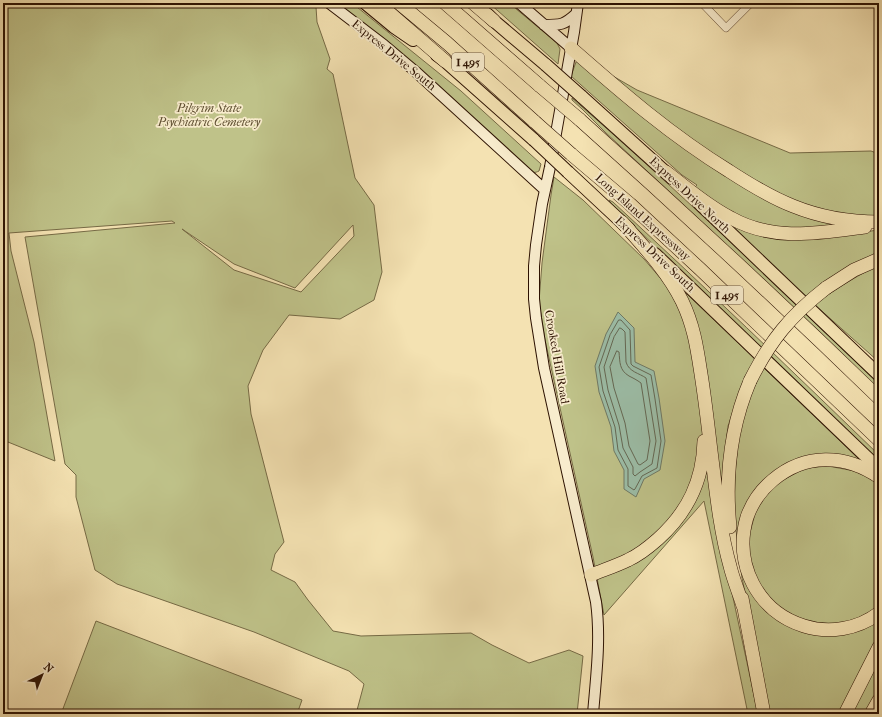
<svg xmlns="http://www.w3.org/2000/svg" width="882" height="717" font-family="'IM FELL French Canon',serif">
<rect width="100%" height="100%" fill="#f4e2b2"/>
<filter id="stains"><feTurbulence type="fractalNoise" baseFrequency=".005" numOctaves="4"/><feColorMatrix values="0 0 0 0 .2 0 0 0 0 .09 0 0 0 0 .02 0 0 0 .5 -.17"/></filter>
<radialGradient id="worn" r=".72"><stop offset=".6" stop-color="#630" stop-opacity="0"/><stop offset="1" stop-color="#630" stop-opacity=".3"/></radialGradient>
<path fill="#bfc289" stroke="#766a45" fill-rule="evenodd" d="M3,3H250L253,6L256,3H312L316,7L317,22L330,59L327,69L333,74L355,178L374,205L382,272L374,300L340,319L289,315L263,350L248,386L251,414L284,542L275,554L271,570L295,582L308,600L333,631L361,636L471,633L492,645L529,663L569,650L583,656L577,714H356L364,684L349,671L254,632L117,584L95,570L76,497V475L65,464L25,237L175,223L172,221L9,233L11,251L34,342L55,461L3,440ZM353,225L354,236L301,292L234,270L182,229L234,264L295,288Z
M337,3H352L461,91L541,164L539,171C535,173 533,173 529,170L432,80Z
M489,3H509L557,43L560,49L558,64Z
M578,61L682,146L838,223V227L819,229L760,226L717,206L695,187L697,185L682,175L571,76L576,62Z
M599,68L637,90L790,153L871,151L879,154V219L843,216L789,201L725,166Z
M572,98C678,190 778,287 879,384V390L701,221L605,132L582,109L572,100Z
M554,177L583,200L644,259L667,286L684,319L698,366L711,495L758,714H748L704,501L604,615L593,557L545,340L539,302L542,263L551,195Z
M609,200L613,202C703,285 791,370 879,455V461L611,204Z
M733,225L814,238L879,230V254L807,298L732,227Z
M879,265V362L815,305C832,290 853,279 872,268Z
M683,292L688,295L862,462L830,454L755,495L743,572L804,631L879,617V638L841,714H770L742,578L734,514L735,474L744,380L728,426L723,468L721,496Z
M828,466L860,472L879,484V607L868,616L835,627L800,622L770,602L752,573L747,543L757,507L777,483L806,468Z
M96,621L302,700L297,714H61Z
M879,660V692L867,714H851Z"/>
<path fill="#9cbea8" stroke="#6f7965" d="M618,312L634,328L635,362L654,371L659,398L665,441L660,470L644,479L636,497L624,489V470L614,451L611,427L599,392L595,366L606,334Z"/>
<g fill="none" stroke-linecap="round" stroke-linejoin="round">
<path stroke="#646854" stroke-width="1" d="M619,320H621L630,330L631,364L633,366L651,375L655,399L661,441L657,468L642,476L635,489L634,490L628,486V469L618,450L615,427L603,391L599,367L610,335Z
M620,328L622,329L625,332L626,362C629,372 639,373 646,378L656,441L652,464L640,472L635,476L633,474V467L623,448L619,425L608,390L604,367L614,337Z
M617,351L619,352C620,362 619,370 629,376C633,378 637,380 641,383L650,441L647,460L640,465L638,464L629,446L625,423L614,388L610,367Z"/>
<g stroke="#5e452d" stroke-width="8">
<path id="minor" d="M702,3L726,28L751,3"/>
</g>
<g stroke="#2c1101" stroke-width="12">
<path id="secondary" d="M329,3L384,45L416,72L545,190
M519,3L571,48
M578,3L574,32L550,167L542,204L536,245L534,266V299L536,318L544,368L596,602C601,639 596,677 593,714
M544,25C561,25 564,25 576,14"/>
</g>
<g stroke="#2c1101" stroke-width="14">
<path id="trunk" d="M365,3L394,27L413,40
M488,15L494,21L546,65
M437,55L445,61L534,140
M581,96L672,178
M568,172L629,229
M699,203L879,375
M655,254L879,469"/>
</g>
<g stroke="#2c1101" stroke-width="14">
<path id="motorway" d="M378,3L445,61
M399,3L447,43L535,122
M445,3L540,86
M473,3L494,21
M571,48C621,92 672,136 729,171C749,184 770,197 793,206C820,217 850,222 879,222
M579,119C681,210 781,303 879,398
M571,154L630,204L700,269L879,440
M666,172C687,188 707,206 731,218C774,242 819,233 865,227
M622,222C644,247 667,271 682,301C694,326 697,348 701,374C706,405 709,436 713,467C717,500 721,534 730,566C733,579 739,593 743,606
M826,288L854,270L879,259
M879,477C845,454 805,453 773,480C761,490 752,503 747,517C733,564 758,612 804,626C829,634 858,629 879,613
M730,527C725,477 730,428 750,381
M591,575C603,570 616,566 628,560C639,555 649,547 658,539C688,512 703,481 704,441
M742,598L764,714
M845,714L879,647
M871,714L879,700"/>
</g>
<use href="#minor" stroke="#f8eccd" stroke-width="7"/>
<use href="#secondary" stroke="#f8eccd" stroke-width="10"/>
<use href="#trunk" stroke="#f4e2b2" stroke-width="12"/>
<use href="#motorway" stroke="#f4e2b2" stroke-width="13"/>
<g stroke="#2c1101" stroke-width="14" stroke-linecap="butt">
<path id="trunk-bridge" d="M546,65L581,96
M534,140L568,172"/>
</g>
<g stroke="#2c1101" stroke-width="14" stroke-linecap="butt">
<path id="motorway-bridge" d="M540,86L579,119
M535,122L571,154
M750,381C770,341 790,316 826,288"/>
</g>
<use href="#trunk-bridge" stroke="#f4e2b2" stroke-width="12"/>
<use href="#motorway-bridge" stroke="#f4e2b2" stroke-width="13"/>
</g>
<g text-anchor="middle" stroke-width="3.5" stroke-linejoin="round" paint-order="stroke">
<g fill="#f8eccd" stroke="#69533e" stroke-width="1">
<rect x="452" y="53" width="32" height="18" rx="3"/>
<rect x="711" y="286" width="32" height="18" rx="3"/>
</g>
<g font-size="11" font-weight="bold" fill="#2c1101">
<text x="468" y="66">I 495</text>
<text x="727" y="299">I 495</text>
</g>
<g font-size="12" fill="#2c1101" stroke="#f8eccd">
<text transform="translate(394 55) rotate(39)" y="4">Express Drive South</text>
<text transform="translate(690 195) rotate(43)" y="4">Express Drive North</text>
<text transform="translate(643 217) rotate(42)" y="4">Long Island Expressway</text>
<text transform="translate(655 254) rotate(43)" y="4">Express Drive South</text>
<text transform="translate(557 357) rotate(80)" y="4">Crooked Hill Road</text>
</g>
<g font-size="12" font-style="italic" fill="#5f4f31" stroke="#f8eccd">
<text x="209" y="112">Pilgrim State<tspan x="209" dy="14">Psychiatric Cemetery</tspan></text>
</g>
</g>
<rect width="882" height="717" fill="none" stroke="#f4e2b2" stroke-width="16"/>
<rect x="4" y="4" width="874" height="709" fill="none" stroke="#2c1101" stroke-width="2"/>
<rect x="8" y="8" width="866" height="701" fill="none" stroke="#2c1101"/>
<g transform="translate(42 675) rotate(43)" stroke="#f8eccd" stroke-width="3" paint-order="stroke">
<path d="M0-3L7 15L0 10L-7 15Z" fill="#2c1101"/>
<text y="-6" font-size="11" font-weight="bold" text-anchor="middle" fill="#2c1101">N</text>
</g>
<rect width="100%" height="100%" filter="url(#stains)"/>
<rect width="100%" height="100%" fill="url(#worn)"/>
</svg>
